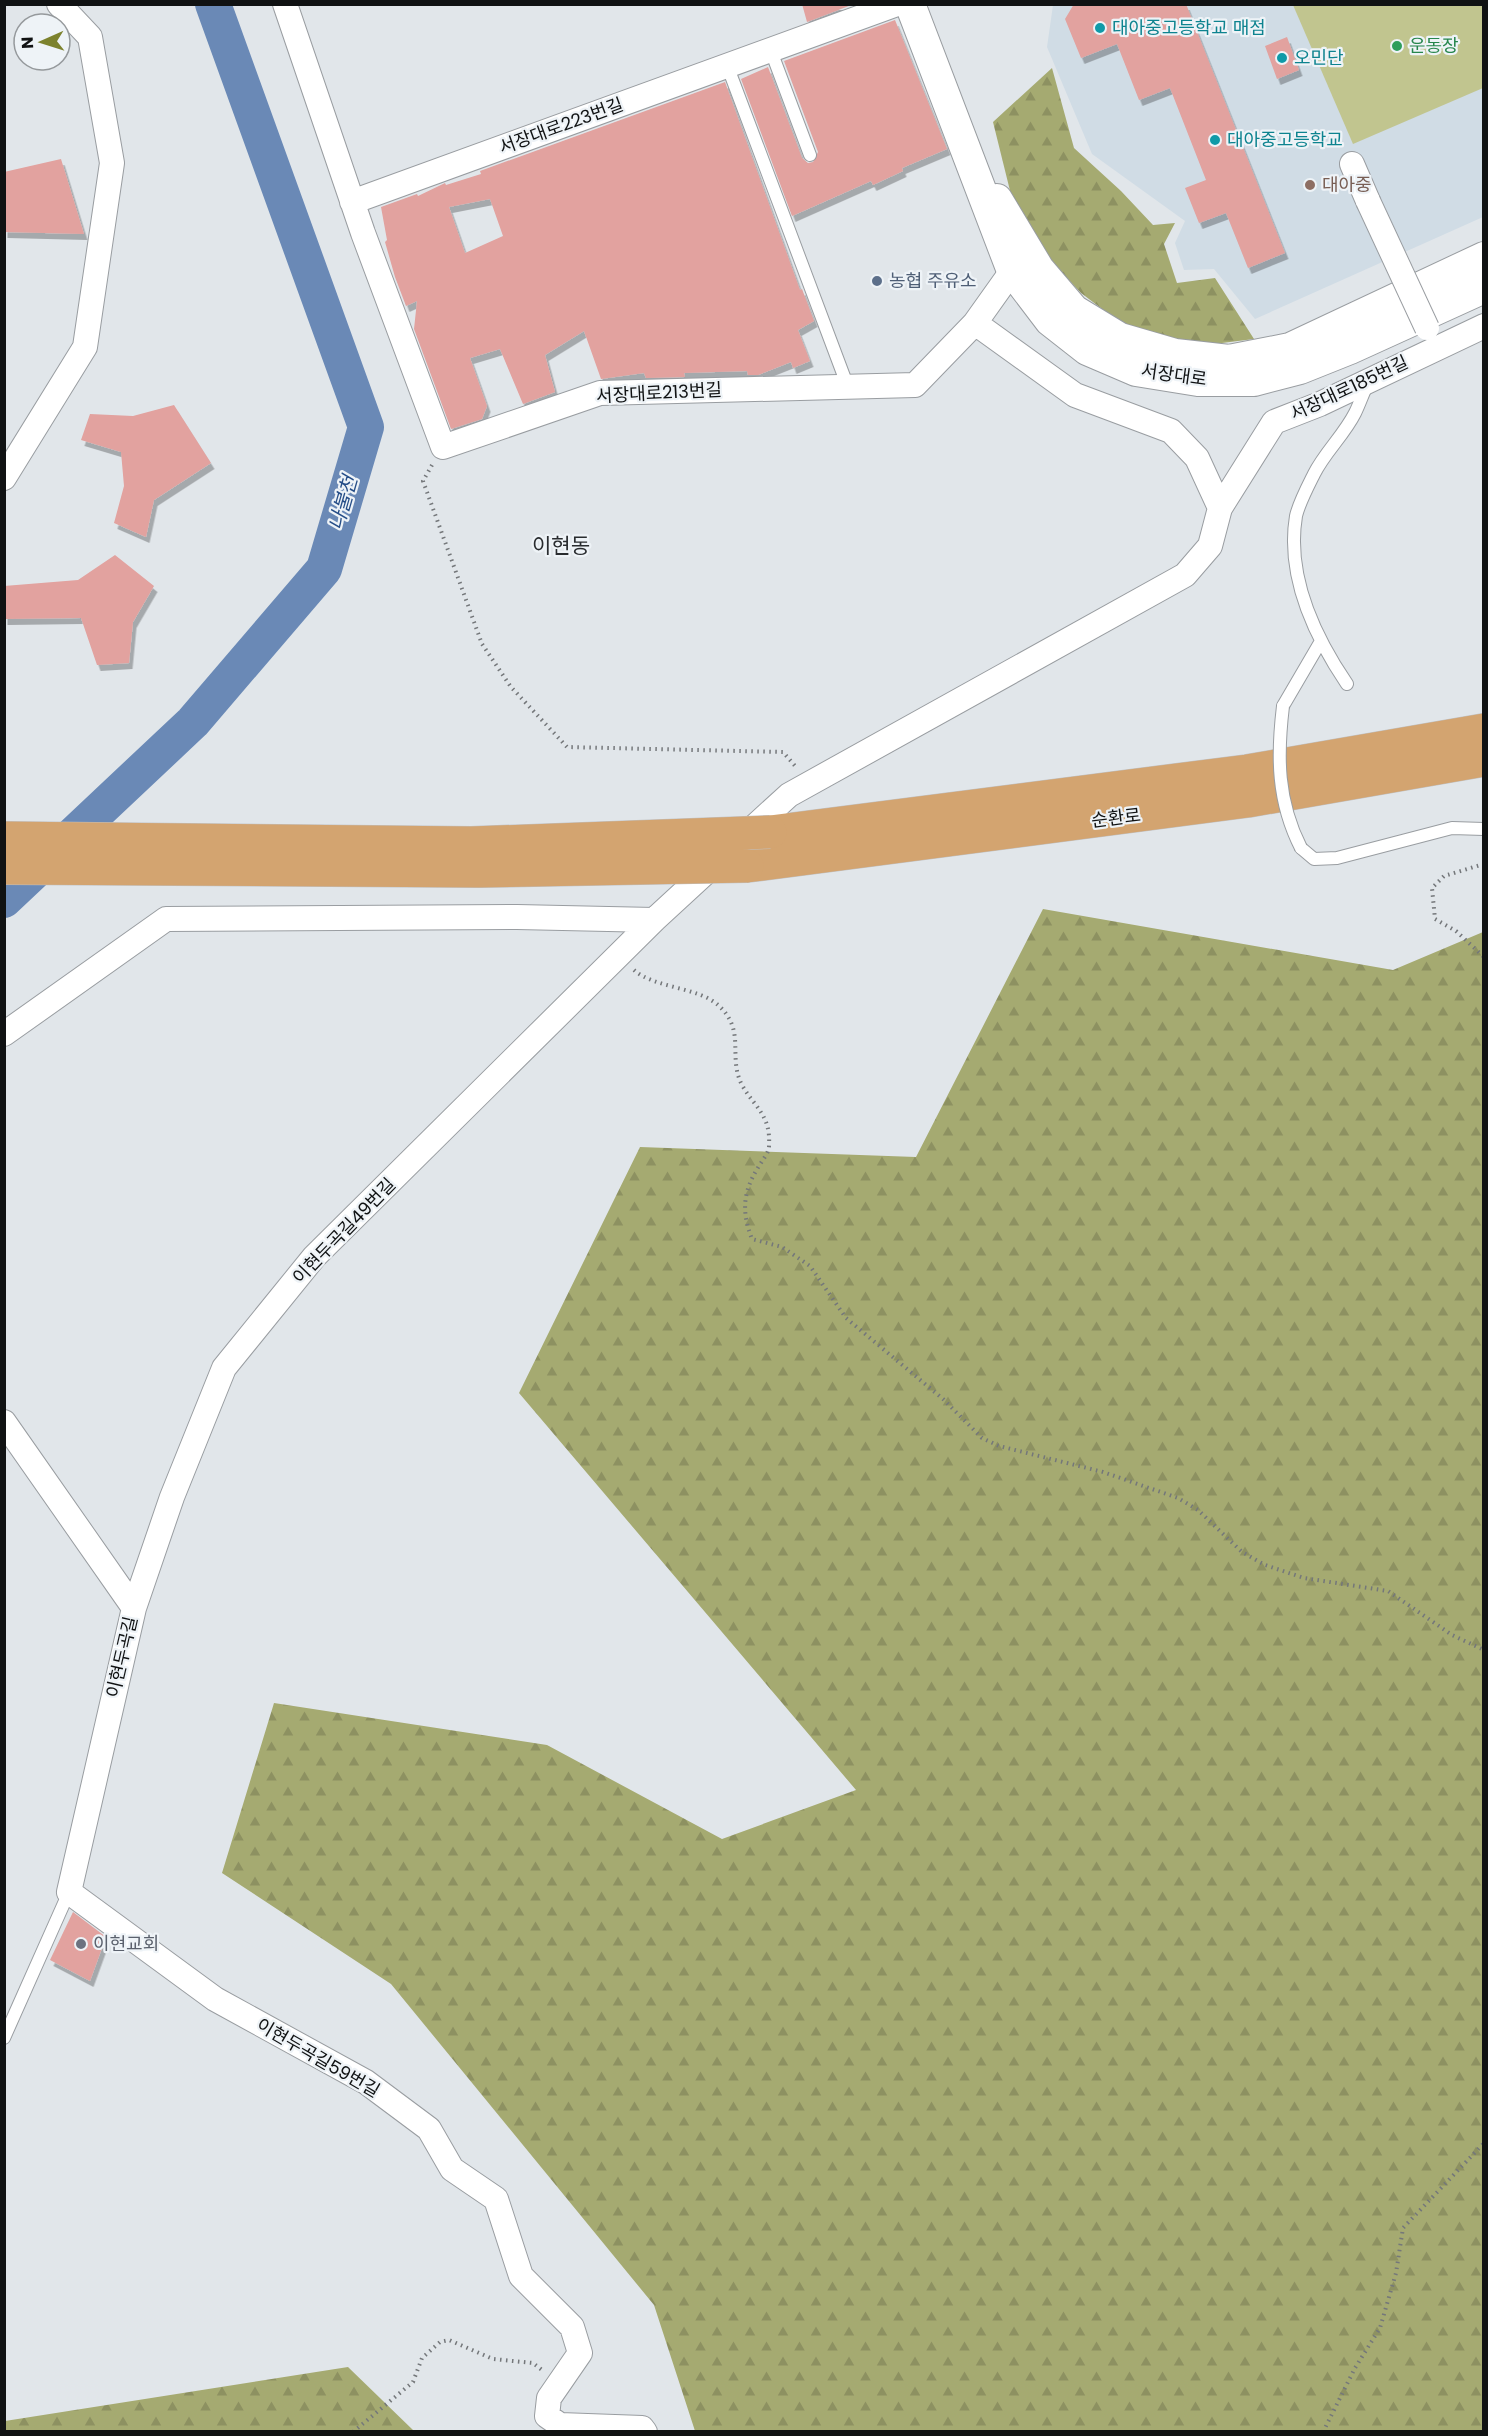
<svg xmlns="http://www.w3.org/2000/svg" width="1488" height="2436" font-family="Poppins,'Noto Sans KR',sans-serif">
<defs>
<pattern id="forest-firs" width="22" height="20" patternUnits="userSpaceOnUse" patternTransform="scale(1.5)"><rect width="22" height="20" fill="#a5aa71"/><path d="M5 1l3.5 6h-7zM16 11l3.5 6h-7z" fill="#8d9161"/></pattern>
<filter id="shadow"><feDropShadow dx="3.5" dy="6" stdDeviation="0" flood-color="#0004"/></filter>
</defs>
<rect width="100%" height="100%" fill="#e1e6ea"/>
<path fill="#d0dce5" d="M1053,5H1483V217L1255,319L1214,269L1184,270L1175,243L1185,221L1092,154L1047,47Z"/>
<path fill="url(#forest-firs)" d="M1052,68L1074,148L1121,191L1153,225L1175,223L1164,244L1177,283L1215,278L1254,339L1206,345L1163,343L1118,321L1081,293L1019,227L993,122Z
M1043,909L1393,970L1483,932V2431H695L654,2305L391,1984L222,1873L274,1703L547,1745L722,1839L856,1790L519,1393L640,1147L916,1157Z
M348,2367L414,2431H5V2421Z"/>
<path fill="#c1c58f" d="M1293,5H1483V88L1353,144Z"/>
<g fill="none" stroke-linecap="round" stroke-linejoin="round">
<path stroke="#6a89b6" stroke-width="36" d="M4,900L193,722L324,569L366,427L213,4"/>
</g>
<path fill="#e2a29f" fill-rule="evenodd" filter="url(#shadow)" d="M802,4H854L807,22Z
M1074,4H1186L1285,253L1248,268L1226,213L1199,223L1185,188L1206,180L1170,88L1139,100L1117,44L1081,58L1065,19Z
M895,20L947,149L902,168L903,171L873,185L871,181L792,216L741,79L768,67L802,158L808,163L813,162L818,152L784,61Z
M1287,37L1299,70L1277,79L1265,46Z
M725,82L800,290L802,289L814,321L798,330L810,361L793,368L791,362L758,375H748L747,371L684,373L685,377L646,378L644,373L601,379L584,331L545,355L555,392L523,404L500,349L470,358L487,406L482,419L451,429L414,329L417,301L406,306L395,277L385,242L387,240L381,207L417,194L418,196L445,183L446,185L481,174L480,171ZM490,199L503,236L465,253L449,207Z
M61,159L84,234L4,232V172Z
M174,405L211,463L154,500L146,537L114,523L124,486L121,452L81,440L90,414L133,416Z
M115,555L154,586L133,622L129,663L97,665L81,618L4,619V586L78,580Z
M73,1912L106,1937L90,1981L50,1960Z"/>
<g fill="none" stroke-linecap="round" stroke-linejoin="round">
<g stroke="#999da1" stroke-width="14">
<path id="service" d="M771,51L810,155
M727,65L848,387
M1347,684C1315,637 1286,576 1296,516C1299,503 1308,486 1314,474C1325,452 1344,435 1355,413C1360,403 1363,393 1368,383
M1283,706L1321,641
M1301,848L1314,859L1337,858L1452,828L1484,829
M4,2038L69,1892"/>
</g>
<g stroke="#999da1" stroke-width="26">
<path id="minor" d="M285,4L363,233L443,447L600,393L915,385L975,323L1012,271
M1352,164L1368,201
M352,202L897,4
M4,478L85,347L112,163L90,37L59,4
M1220,508L1274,422L1320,404L1484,326
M742,838L789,795L1185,575L1210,546L1220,508L1197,458L1171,431L1075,395L975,323
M4,1034L166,919L517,917L654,920
M4,1422L134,1608
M645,2432L642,2428L560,2425L547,2416L549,2398L580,2353L572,2327L521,2276L496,2199L452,2169L429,2129L366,2082L215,1999L69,1892L134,1608L172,1497L224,1368L314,1257L654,920L717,862"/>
</g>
<g stroke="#999da1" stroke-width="32">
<path id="tertiary" d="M910,4L1012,271L1050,321L1087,350L1136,371L1198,381H1254L1300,369L1350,349L1484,288
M997,199L1039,269L1074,310L1120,338L1175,354L1229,360L1290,348L1484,257"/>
</g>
<g stroke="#c1c1c2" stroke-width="34">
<path id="trunk" d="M770,832L1247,771L1484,730
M747,866L1248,801L1484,760"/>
</g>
<path stroke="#74777a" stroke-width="4" stroke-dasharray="1.5 4.5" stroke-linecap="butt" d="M432,465L423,481L482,644L511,687L567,747L783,752L796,767
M1484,864L1444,876L1432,888L1435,919L1456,931L1484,957
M634,970C654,988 698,987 718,1005C747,1031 727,1056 742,1085C755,1108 771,1115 769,1146C769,1153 763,1159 759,1166C743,1191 741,1211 752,1239L782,1247L810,1266L846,1318L943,1399L982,1438L999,1446L1103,1472L1178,1498L1198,1510L1242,1552L1265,1565L1304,1578L1388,1591L1452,1635L1484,1650
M353,2432L413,2382L422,2358L440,2342L449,2340L493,2359L533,2363L542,2370
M1323,2432L1355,2368L1380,2328L1396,2273L1403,2228L1484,2143"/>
<use href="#service" stroke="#fff" stroke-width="12"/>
<use href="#minor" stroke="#fff" stroke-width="24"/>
<use href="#tertiary" stroke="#fff" stroke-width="30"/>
<use href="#trunk" stroke="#d3a470" stroke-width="33"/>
<g stroke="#999da1" stroke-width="14" stroke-linecap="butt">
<path id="service-bridge" d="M1283,706C1277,756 1277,801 1301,848"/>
</g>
<g stroke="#999da1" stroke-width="26" stroke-linecap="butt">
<path id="minor-bridge" d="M1368,201L1427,328"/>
</g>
<g stroke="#c1c1c2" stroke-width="34" stroke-linecap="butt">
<path id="trunk-bridge" d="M4,838L471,843L770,832
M4,868L479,871L747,866"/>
</g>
<use href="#service-bridge" stroke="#fff" stroke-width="12"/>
<use href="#minor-bridge" stroke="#fff" stroke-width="24"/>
<use href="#trunk-bridge" stroke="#d3a470" stroke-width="33"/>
</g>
<g fill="#0f9aa8" stroke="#eef3f7" stroke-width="2">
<circle cx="1100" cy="28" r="6"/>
<circle cx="1282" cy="58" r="6"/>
<circle cx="1215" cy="140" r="6"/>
</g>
<circle fill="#2e9e5b" stroke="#eef3f7" stroke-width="2" cx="1397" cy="46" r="6"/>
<circle fill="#8d6e63" stroke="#eef3f7" stroke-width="2" cx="1310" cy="185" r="6"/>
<circle fill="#5c6f8a" stroke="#eef3f7" stroke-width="2" cx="877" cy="281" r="6"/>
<circle fill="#6b7280" stroke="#eef3f7" stroke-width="2" cx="81" cy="1944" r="6"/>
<g text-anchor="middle" stroke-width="4.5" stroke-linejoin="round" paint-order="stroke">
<g font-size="18" fill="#0d838f" stroke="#eef3f7" text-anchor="start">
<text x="1112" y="34">대아중고등학교 매점</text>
<text x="1294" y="64">오민단</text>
<text x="1227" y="146">대아중고등학교</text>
</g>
<g font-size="18" fill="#27864d" stroke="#eef3f7" text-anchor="start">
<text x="1409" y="52">운동장</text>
</g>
<g font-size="18" fill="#101213" stroke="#eef3f7">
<text transform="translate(561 126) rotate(-20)" y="6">서장대로223번길</text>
<text transform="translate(1174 375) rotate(8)" y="6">서장대로</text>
<text transform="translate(1349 388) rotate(-25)" y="6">서장대로185번길</text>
<text transform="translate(659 393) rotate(-3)" y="6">서장대로213번길</text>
<text transform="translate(1116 818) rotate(-7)" y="6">순환로</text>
<text transform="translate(344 1231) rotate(-46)" y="6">이현두곡길49번길</text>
<text transform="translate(122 1657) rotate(-77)" y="6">이현두곡길</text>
<text transform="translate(318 2058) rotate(30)" y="6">이현두곡길59번길</text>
</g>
<g font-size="18" fill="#785e54" stroke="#eef3f7" text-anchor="start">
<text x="1322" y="191">대아중</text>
</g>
<g font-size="18" fill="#4e5e75" stroke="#eef3f7" text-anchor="start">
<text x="889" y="287">농협 주유소</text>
</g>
<g font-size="18" fill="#5b616d" stroke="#eef3f7" text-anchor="start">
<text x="93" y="1950">이현교회</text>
</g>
<g font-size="20" font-style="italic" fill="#264e88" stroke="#eef3f7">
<text transform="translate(343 503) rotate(-74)" y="7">나불천</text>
</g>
<g font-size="21" fill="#292c2f" stroke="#eef3f7">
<text x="561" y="553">이현동</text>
</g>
</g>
<rect width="1488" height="2436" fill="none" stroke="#101213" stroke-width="12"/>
<g transform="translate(42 42) rotate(267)"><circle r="28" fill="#eef3f7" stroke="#95999c" stroke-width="1.5"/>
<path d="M0-4.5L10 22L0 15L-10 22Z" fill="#7c822d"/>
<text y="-9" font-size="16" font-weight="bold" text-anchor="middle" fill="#101213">N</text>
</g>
</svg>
